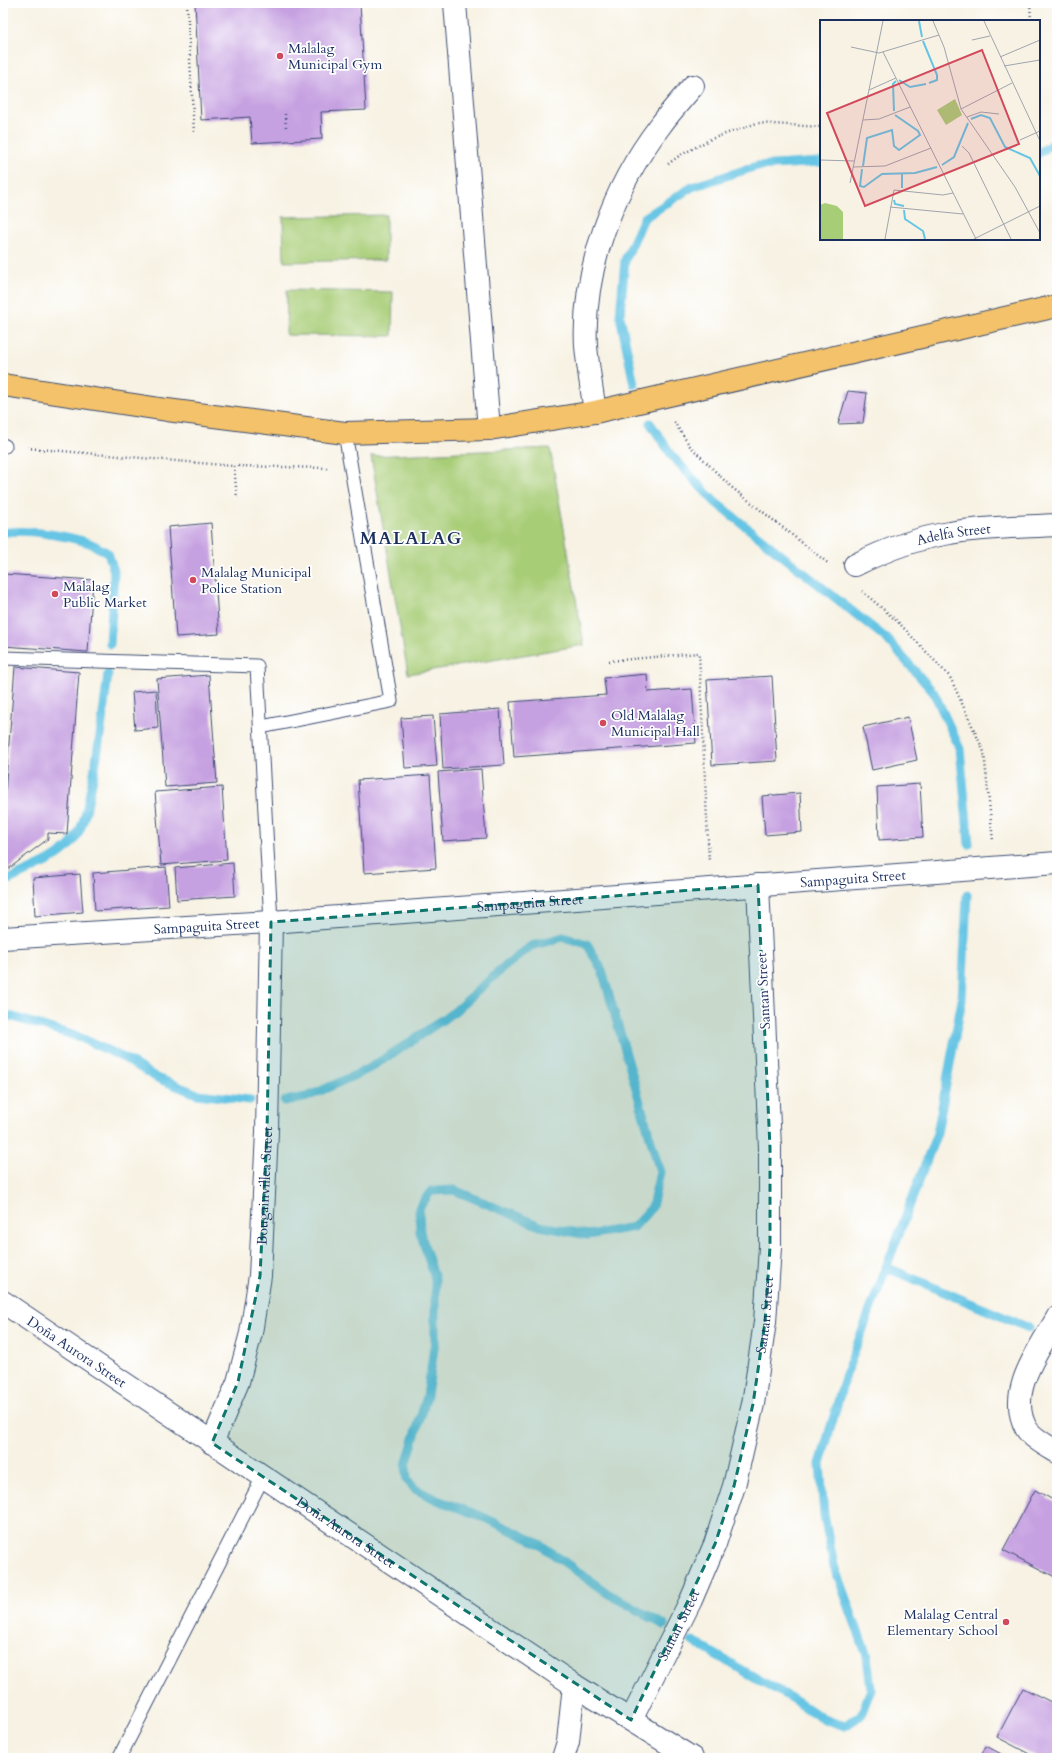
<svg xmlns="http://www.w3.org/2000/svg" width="1060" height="1761" font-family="Cardo,serif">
<rect width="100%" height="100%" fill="#fff"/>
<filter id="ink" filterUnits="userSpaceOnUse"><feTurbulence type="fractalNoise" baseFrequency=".025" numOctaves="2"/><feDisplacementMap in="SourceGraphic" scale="8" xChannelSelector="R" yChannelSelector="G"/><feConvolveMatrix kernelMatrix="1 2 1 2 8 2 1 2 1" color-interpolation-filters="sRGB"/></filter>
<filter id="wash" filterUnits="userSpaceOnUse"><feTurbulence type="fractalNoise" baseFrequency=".012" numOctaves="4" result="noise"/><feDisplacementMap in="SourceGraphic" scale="16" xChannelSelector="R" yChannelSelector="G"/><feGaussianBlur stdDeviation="0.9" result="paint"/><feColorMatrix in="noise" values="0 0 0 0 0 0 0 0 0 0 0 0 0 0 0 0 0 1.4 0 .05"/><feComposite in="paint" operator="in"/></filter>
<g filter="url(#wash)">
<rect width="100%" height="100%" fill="#f7f2e3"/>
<path fill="#a8cd77" stroke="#627e6a" d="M386,215V260L284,262L283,217Z
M287,290L393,292L392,336L286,335Z
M550,448L584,645L408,674L371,456Z"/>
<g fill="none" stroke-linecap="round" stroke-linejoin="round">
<path stroke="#66c5e4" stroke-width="9" d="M1039,153L1057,141
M634,384L620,316L625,260L644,218L692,187L757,166L821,162
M650,423L673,457L715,502L887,639L934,693L960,749L969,844
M3,533C23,528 69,536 89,543C95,545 102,550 108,553L114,571L110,644
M3,883C26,870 53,863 71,844C83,830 87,809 90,792C99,753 103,714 108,674
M3,1014L79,1037L124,1058L157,1078L197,1094L250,1100
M285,1101L307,1097L327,1088L368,1069L407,1044L454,1012L503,968L531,946L563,937L587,944L602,970L660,1172L652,1207L634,1227L588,1235L540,1226L454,1190L431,1191L419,1208L420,1232L435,1279V1341L427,1396L406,1465L407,1480L415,1489L437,1500L481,1516L538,1543L607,1593L664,1625
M888,1268L1029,1328
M692,1641L791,1698L823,1719L845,1726L861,1715L871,1689L867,1656L834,1566L824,1515L820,1464L846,1374L937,1133L962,1000L967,895"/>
</g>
<g id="blocks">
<path fill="#c6a1e1" d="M195,3H360L366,110L321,112L322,139L252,143L250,117L201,120Z
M848,391L867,393L863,423L838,424Z
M211,523L219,634L176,637L168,527Z
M3,574L93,580L88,652L3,646Z
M15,667L79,672L67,834L48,833V839L3,873V818Z
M647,674L648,692L692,689L696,743L514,757L510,702L606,695L604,678Z
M209,675L217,783L165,787L157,679Z
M772,676L777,761L712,765L707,680Z
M156,690L158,728L135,730L132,692Z
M500,709L504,765L443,769L440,714Z
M433,716L437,766L405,768L401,718Z
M908,717L917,760L872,770L863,727Z
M481,769L486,838L443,841L438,772Z
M430,775L436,868L364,873L358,780Z
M920,784L923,837L879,840L877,787Z
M222,787L227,860L161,865L155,792Z
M800,793L802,832L765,835L762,796Z
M233,863L235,896L177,900L175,868Z
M166,867L169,906L95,911L93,873Z
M80,874L83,912L35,916L33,878Z
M1035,1490L1057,1502V1573L1055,1577L1003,1550Z
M1023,1688L1057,1705V1758H1037L997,1737Z
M986,1746L1009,1758H980Z"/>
</g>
</g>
<g filter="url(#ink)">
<use href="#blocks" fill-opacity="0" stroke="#3c4c72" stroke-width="1"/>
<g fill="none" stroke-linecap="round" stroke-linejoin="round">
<g stroke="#3c4c72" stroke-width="15">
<path id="lane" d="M3,445L5,446
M3,658L257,666L271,922
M261,727L391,701L345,433
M119,1758L263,1477"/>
</g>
<g stroke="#3c4c72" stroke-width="24">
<g id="street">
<path d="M455,3L489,429"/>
<path d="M595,412C592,390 588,368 586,346C582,269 614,186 660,126C670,112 682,99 693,86"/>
<path id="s1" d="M855,565C885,550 917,538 950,533C984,527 1023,527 1057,525"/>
<path id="s2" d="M3,938L271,922L1057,863"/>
<path id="s3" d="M3,1302L574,1685L692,1758"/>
<path d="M1057,1318C1040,1349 1006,1391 1026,1428C1032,1438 1047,1446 1057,1452"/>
<path id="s4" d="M212,1443L238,1382L251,1333L260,1276L267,1132L271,922"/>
<path id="s5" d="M631,1720L691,1600L715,1544L734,1486L753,1404L765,1322L770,1247V1148L758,885"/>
<path d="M563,1758L568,1742L574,1685"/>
</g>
</g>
<g stroke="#3c4c72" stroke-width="24">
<path id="primary" d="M3,385L167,410L345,433L489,429L595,412L1057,306"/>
</g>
<path stroke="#3c4c72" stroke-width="2.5" stroke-dasharray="1 3" stroke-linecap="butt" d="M187,3L194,133
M1030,3L1031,21
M1039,107V118
M285,114L286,128
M668,164L679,156L711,139L757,123L821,127
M674,422L690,446L730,486L829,564
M27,448L234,466L329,468
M234,466L237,498
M862,591L898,622L950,677L984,752L993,841
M609,661L699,653L709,862"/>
<use href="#lane" stroke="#fff" stroke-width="13"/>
<use href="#street" stroke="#fff" stroke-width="22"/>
<use href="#primary" stroke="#f3c26a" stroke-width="22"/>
</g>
</g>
<path fill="#0f766e" fill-opacity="0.2" stroke="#0f766e" stroke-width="3" stroke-dasharray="8 5" stroke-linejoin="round" d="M758,885L770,1148V1247L765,1322L753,1404L734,1486L715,1544L631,1720L212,1443L238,1382L260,1276L267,1132L271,922Z"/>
<g fill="#d1495b" stroke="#fff" stroke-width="1.5">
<circle cx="280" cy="56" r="4"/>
<circle cx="193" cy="580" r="4"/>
<circle cx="55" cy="594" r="4"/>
<circle cx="603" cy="723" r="4"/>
<circle cx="1006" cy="1622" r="4"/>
</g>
<g text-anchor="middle" stroke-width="3.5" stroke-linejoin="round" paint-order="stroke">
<g font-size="14" fill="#1b2f5e" stroke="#fff" text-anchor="start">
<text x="288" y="53">Malalag<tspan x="288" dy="16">Municipal Gym</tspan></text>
<text x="201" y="577">Malalag Municipal<tspan x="201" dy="16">Police Station</tspan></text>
<text x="63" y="591">Malalag<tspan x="63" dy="16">Public Market</tspan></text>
<text x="611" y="720">Old Malalag<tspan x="611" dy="16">Municipal Hall</tspan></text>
<text x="998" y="1619" text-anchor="end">Malalag Central<tspan x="998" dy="16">Elementary School</tspan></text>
</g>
<g font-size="14" fill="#1b2f5e" stroke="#fff">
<text dy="5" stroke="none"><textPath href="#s1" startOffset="104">Adelfa Street</textPath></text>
<text dy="5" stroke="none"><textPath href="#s2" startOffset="852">Sampaguita Street</textPath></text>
<text dy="5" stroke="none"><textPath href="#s2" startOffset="528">Sampaguita Street</textPath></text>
<text dy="5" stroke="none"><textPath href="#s2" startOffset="204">Sampaguita Street</textPath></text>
<text transform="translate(763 991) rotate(-93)" y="5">Santan Street</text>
<text dy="5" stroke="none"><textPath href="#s4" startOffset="265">Bougainvillea Street</textPath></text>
<text dy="5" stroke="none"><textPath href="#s5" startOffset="430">Santan Street</textPath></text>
<text dy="5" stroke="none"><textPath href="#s3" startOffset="89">Doña Aurora Street</textPath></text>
<text dy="5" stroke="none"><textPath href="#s3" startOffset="413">Doña Aurora Street</textPath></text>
<text dy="5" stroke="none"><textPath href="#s5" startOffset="106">Santan Street</textPath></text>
</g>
<g font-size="18" font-weight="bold" letter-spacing="1" fill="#1b2f5e" stroke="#fff">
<text x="411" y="544">MALALAG</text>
</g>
</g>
<g transform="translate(820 20)">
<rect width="220" height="220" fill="#f7f2e3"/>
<path d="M135,79L142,95L126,105L117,90ZM5,183L17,186L23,192V219H0V185Z" fill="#a8cd77"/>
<path fill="none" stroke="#66c5e4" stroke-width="2" d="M99,1L102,17M103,21L117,55V60L109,63M79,60L90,67L106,64M74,91L73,64L76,61M151,99L161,95L170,98L185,127L210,138L220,156M122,145L134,137L148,103M43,146L47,118L72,110L74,126L79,130L100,115L98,111L75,95M42,149L40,166L44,167L62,154L95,153L117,147M82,168V154M74,180L75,184L84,186M84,190L85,199L103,211L105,219"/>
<path fill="none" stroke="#9fa4ae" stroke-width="1" d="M113,1L124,27L141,89L195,167L220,213M164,1L220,121M152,20L170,16M31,27L59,33L119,15M63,32L156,219M180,37L220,20M184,46L220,40M49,70L76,58M141,89L192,63M147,97L161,92L179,94M43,100L59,99L90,87M200,120L220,111M142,126L149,133L191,219M0,140L34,141M33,147L65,146L111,128M30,163L63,1M70,187L143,194M65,219L74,170L123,175L133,173M154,219L220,186"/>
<path fill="#d1495b" fill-opacity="0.15" stroke="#d1495b" stroke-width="2" d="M162,30L199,124L45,186L7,93Z"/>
<rect width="220" height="220" fill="none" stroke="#1b2f5e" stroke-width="2"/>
</g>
<rect width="1060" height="1761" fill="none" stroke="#fff" stroke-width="16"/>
</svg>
